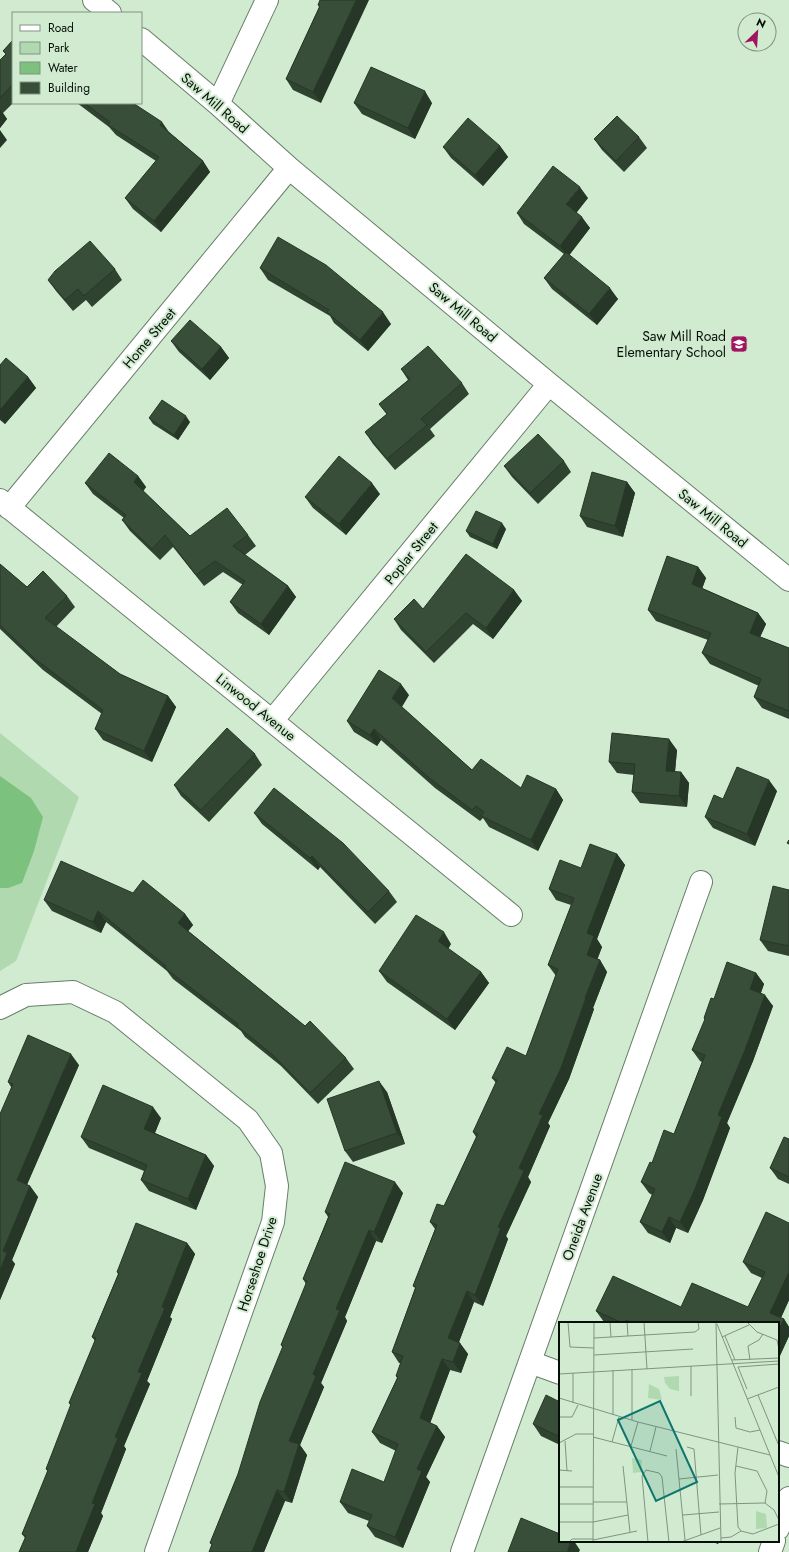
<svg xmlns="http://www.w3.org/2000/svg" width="789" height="1552" font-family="Jost,sans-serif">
<rect width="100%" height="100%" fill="#d1ebd1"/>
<path fill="#b0d9b0" d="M0,733L79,797L16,961L0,971Z"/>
<path fill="#7cc17e" d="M0,776L31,798L43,817L34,851L22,883L8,888H0Z"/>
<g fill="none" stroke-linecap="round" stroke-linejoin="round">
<g stroke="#677e67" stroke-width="24">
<path id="street" d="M94,0L110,13
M141,39L218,104L289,168L549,384L789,580
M218,104L267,0
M0,500L511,915
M9,508L289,168
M272,721L549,384
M0,1008L26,995L73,992L115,1012L248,1120L271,1153L277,1186L273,1222L156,1552
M530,1362L560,1373
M778,1452L789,1456
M778,1529L789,1498
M462,1552L701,882
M770,1552L774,1541"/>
</g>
<use href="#street" stroke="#fff" stroke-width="22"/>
</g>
<path fill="#304330" d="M320,0L321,103L293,90L286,79L319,7L318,5Z
M13,40V103L3,113L7,119L0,128V60L6,54L3,51Z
M77,103H133L169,132L203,161L210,172L161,232L133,209L125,198L156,161L116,135L109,127Z
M354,103H432L415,139L362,114Z
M639,137L647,148L624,172L602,150L594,139Z
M500,146L508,157L483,186L451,158L443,147Z
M588,198L576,212L590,228L569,255L618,299L597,325L552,289L544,278L564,254L524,224L517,213Z
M260,268L391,324L368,351L334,323L330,316L268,280Z
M115,269L122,280L92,307L86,300L73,311L56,291L48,280Z
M171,341L221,347L229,358L210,380L179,352Z
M0,365L28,377L36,388L5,424L0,420Z
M401,369L462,383L469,394L430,429L435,436L395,470L373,444L365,432L387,414L379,404L408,380Z
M149,418L190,422L178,440L153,424Z
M564,461L571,472L538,504L512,477L504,466Z
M138,476L146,487L143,491L190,536L248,535L256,546L245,555L288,586L296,597L269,635L238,613L230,602L243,585L223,572L204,586L173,547L160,560L130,531L122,520L124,518L93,494L85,483Z
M627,482L635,493L623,537L587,527L580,516Z
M380,494L346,535L313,508L305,497Z
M506,529L497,549L470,537L466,531Z
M0,564L27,587L67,596L75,607L56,627L120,674L168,696L176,707L152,762L103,740L95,729L102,714L43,670L0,629Z
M698,567L706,578L702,588L758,613L766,624L760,637L789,648V719L762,708L754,697L759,686L710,664L702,653L708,640L656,621L648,610Z
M514,590L522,601L493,639L473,624L434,663L401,630L394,619L423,609Z
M409,695L402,707L472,770L521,788L556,789L563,800L538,851L489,827L483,818L480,821L435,788L381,740L377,746L354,732L347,721Z
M677,750L675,772H681L689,783L687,807L640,803L632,792L634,775L617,773L609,762Z
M255,754L262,765L209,822L181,796L174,785Z
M777,791L755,846L713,828L705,817L723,799Z
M254,813L389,891L397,902L375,924L320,867L318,870L262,824Z
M617,854L625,865L597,939L602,947L597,959L600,960L607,972L593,1008L594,1009L569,1079L548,1123L550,1126L528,1177L531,1182L506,1236L508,1239L483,1306L474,1302L459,1342L468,1354L461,1373L450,1370L430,1423L437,1426L445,1437L426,1477L430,1482L403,1548L375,1537L367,1526L369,1521L348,1513L340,1502L384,1482L396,1451L380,1443L372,1432L397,1378L396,1376L401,1363H399L392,1352L415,1288L413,1286L435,1229L430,1222L444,1206L476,1137L473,1132L496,1083L492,1078L526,1056L556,976L548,965L571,905L556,900L549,889L581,868Z
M789,890V956L768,951L760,940Z
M133,893L185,914L193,925L188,931L305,1026L346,1058L354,1069L318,1104L281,1066L245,1037L241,1031L173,979L167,971L106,922L101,933L52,911L44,900Z
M451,944L448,949L481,972L489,983L455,1030L387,982L379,971Z
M756,973L764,984L761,993L773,1006L753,1061L727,1123L730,1128L703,1200L688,1233L676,1228L670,1243L648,1233L640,1222L652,1195L649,1193L641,1182L652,1163L674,1134L702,1062L700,1061L692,1050L705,1020L704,1018L714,999Z
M79,1065L27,1185L30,1186L38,1197L12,1260L15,1264L0,1300L11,1087L8,1082Z
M387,1092L405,1144L353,1162L345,1151Z
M161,1118L155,1133L206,1155L214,1166L196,1210L149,1191L141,1180L144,1171L89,1148L81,1137Z
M789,1139V1184L778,1179L770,1168Z
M403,1193L382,1243L376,1241L345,1317L347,1321L321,1383L324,1387L300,1445L307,1455L292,1503L285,1501L264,1552H209L212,1545L210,1543L238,1474L283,1348L281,1345L306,1284L303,1279L328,1217L325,1212Z
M789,1223V1300L781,1318L784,1319L789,1327V1336L778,1360V1323H606L604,1322L596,1311L681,1307H748L762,1278L751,1273L743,1262Z
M187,1243L195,1254L170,1317L172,1319L147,1381L150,1384L124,1446L126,1449L101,1513L103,1516L88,1552H19L25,1538L22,1534L48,1472L46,1469L71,1406L69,1403L95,1341L92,1337L118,1274L117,1272Z
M560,1402V1445L541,1436L533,1424Z
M710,1541H719L718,1544Z"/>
<path fill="#273727" d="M356,0H369L321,103L313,92Z
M425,91L432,103L415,139L408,128Z
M0,109L7,119L0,128Z
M162,122L169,132L160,125Z
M0,130L7,140L0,148Z
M500,146L508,157L483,186L475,175Z
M203,161L210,172L161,232L154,221Z
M580,187L588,198L574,216L566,204Z
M582,217L590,228L568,257L560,246Z
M610,288L618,299L597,325L589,314Z
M383,312L391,324L368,351L360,340Z
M221,347L229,358L210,380L202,369Z
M28,377L36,388L5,424L0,418V410Z
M186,416L190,422L178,440L174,435Z
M138,476L146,487L142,493L134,482Z
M627,482L635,493L623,537L615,526Z
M372,483L380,494L346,535L339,524Z
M502,523L506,529L497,549L493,544Z
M698,567L706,578L700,595L692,584Z
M288,586L296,597L269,635L261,624Z
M514,590L522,601L493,639L486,628Z
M758,613L766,624L757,644L750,633Z
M401,684L409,695L400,709L392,698Z
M168,696L176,707L152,762L144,751Z
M374,729L381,740L377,746L370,735Z
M669,739L677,750L674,782L666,771Z
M681,772L689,783L687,807L679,796Z
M769,780L777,791L755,846L747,834Z
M556,789L563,800L538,851L531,840Z
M617,854L625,865L597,939L602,947L595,966L587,955V933Z
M312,856L320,867L318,870L310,858Z
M98,911L106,922L101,933L93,922Z
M185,914L193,925L186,934L178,923Z
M444,932L451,944L446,952L438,941Z
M600,960L607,972L593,1008L594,1009L569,1079L548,1123L550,1126L528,1177L531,1182L506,1236L508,1239L483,1306L475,1295L498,1227L539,1114Z
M481,972L489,983L455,1030L447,1019Z
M756,973L764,984L758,1000L750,989Z
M765,995L773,1006L753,1061L727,1123L730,1128L703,1200L688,1233L680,1222L718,1115Z
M71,1054L79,1065L24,1191L17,1180Z
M379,1081L387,1092L405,1144L397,1133Z
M153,1107L161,1118L152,1140L144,1129Z
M206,1155L214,1166L196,1210L188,1199Z
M395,1182L403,1193L382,1243L374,1232Z
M30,1186L38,1197L12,1260L15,1264L0,1300V1271L3,1251Z
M669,1217L676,1228L670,1243L662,1232Z
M369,1230L376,1241L345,1317L347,1321L321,1383L324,1387L300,1445L307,1455L292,1503L284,1492L289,1441L336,1309Z
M187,1243L195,1254L170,1317L172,1319L147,1381L150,1384L124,1446L126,1449L101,1513L103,1516L88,1552H76L138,1372Z
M789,1272V1300L778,1324L770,1313Z
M467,1291L474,1302L456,1350L448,1338Z
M784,1319L789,1327V1336L778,1360V1332Z
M460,1343L468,1354L461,1373L453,1362Z
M442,1359L450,1370L428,1429L420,1418Z
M437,1426L445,1437L426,1477L430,1482L403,1548L395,1537L417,1469Z
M277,1490L285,1501L264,1552H252Z
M571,1541H574L580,1550L579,1552H567Z
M715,1541H719L718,1544Z"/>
<path fill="#384e38" stroke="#273727" d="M320,0H356L313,92L286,79L320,6L318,5Z
M13,40V84L0,98V60L6,54L3,51Z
M371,67L425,91L408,128L354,103Z
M84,103H133L162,122L160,125L203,161L154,221L125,198L159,157L108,125L110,122Z
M617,116L639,137L616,161L594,139Z
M468,118L500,146L475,175L443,147Z
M553,166L580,187L566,204L582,217L560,246L517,213Z
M278,237L326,265L383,312L360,340L327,312L329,310L260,268Z
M90,241L115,269L84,296L78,289L65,300L48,280L55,271Z
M566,252L610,288L589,314L544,278Z
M190,320L221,347L202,369L171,341Z
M428,346L462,383L421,419L427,425L387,459L365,432L387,414L379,404L410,379L401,369Z
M6,358L28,377L0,410V365Z
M162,400L186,416L174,435L149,418Z
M538,434L564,461L530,493L504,466Z
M109,453L138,476L134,482L190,536L227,508L248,535L233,546L288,586L261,624L230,602L245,581L215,561L196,575L165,535L152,549L122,520L126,515L85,483Z
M339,456L372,483L339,524L305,497Z
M592,472L627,482L615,526L580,516Z
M476,511L502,523L493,544L466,531Z
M466,554L514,590L486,628L466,613L426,652L394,619L414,599L423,609Z
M667,556L698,567L692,584L758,613L750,633L789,648V711L754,697L761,679L702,653L711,633L648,610Z
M0,564L27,587L43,571L67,596L45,618L120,674L168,696L144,751L95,729L103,710L35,659L0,625Z
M379,670L401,684L392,698L472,770L481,759L521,788L527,775L556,789L531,840L481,816L484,812L476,806L472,810L428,777L374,729L370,735L347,721Z
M227,728L255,754L201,810L174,785Z
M612,733L669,739L666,771L681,772L679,796L632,792L635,764L609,762Z
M737,767L769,780L747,834L705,817L714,795L723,799Z
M274,788L343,843L389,891L368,912L312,856L310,858L254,813Z
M789,840V844L787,843Z
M590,844L617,854L587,933L594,936L587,955L600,960L585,998H586L561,1068L539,1114L543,1115L519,1168L524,1171L498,1227L501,1228L475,1295L467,1291L448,1338L460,1343L453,1362L442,1359L420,1418L437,1426L417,1469L422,1471L395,1537L367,1526L372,1515L340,1502L352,1469L384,1482L398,1444L372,1432L398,1377L396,1376L403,1356L392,1352L416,1287L413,1286L437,1225L430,1222L437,1204L444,1206L478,1134L473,1132L497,1080L492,1078L507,1047L526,1056L558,969L548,965L574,898L549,889L560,860L581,868Z
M61,861L133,893L143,880L185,914L178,923L305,1026L310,1021L346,1058L310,1093L273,1055L237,1026L238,1024L165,968L166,966L98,911L93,922L44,900Z
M773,886L789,890V946L760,940Z
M416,915L444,932L438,941L481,972L447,1019L379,971Z
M727,962L756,973L750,989L765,995L745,1050L718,1115L722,1117L695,1189L680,1222L669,1217L662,1232L640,1222L655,1189L641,1182L650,1162L652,1163L664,1130L674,1134L705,1055L692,1050L705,1019L704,1018L711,998L714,999Z
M28,1035L71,1054L17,1180L30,1186L3,1251L7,1253L0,1271V1114L13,1084L8,1082Z
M379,1081L397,1133L345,1151L327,1099Z
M103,1085L153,1107L144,1129L206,1155L188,1199L141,1180L147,1165L81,1137Z
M784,1137L789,1139V1177L770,1168Z
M345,1162L395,1182L374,1232L369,1230L336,1309L340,1310L313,1374L316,1376L289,1441L299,1444L284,1492L277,1490L252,1552H209L212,1544L210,1543L238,1474L260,1402L283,1346L281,1345L307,1281L303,1279L330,1214L325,1212Z
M766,1212L789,1223V1272L770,1313L784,1319L778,1332V1323H632L626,1320L625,1323H623L596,1311L613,1276L681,1307L692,1283L748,1307L765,1272L743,1262Z
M136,1223L187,1243L162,1307L165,1308L138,1372L142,1373L115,1437L118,1438L92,1503L95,1504L76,1552H19L26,1536L22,1534L48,1470L46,1469L71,1404L69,1403L96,1338L92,1337L119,1273L117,1272Z
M546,1395L560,1402V1437L533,1424Z
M521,1518L560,1534V1541H571L567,1552H508Z"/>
<defs>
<g id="school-square" transform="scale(0.9)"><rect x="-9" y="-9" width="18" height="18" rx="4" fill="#a01560" stroke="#d1ebd1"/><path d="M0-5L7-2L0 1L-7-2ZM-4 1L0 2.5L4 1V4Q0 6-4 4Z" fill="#fff"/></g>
</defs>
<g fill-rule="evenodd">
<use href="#school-square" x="739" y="344"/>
</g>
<g text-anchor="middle" stroke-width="4" stroke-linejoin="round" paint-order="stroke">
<g font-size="14" fill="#071008" stroke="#d1ebd1">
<text transform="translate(215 103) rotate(41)" y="5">Saw Mill Road</text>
<text transform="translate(463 312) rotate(40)" y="5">Saw Mill Road</text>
<text transform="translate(149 338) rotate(-50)" y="5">Home Street</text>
<text transform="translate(713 518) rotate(39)" y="5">Saw Mill Road</text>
<text transform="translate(411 553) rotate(-51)" y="5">Poplar Street</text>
<text transform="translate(256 707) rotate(39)" y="5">Linwood Avenue</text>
<text transform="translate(582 1217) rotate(-70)" y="5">Oneida Avenue</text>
<text transform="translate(257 1264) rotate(-72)" y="5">Horseshoe Drive</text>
</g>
<g font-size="14" fill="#071008" stroke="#d1ebd1" text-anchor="end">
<text x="726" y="341">Saw Mill Road<tspan x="726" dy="16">Elementary School</tspan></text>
</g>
</g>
<g transform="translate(559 1322)">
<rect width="220" height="220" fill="#d1ebd1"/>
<path d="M120,54V69L111,67L106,61L105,55ZM90,62L100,67L103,78L89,76ZM73,136L83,138L82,150L74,151ZM197,189L207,192L208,206L197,207Z" fill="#b0d9b0"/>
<path fill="none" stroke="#809381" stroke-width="1" d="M9,0L11,25L35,26M51,0L52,15M68,0L69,14M85,0L88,47M157,0L162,220M188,0L198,10L218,18L220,27M158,2L220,155M166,14L176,38M163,15L190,3M35,16L136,10L140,7L139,0M35,33L134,27M173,38L220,36M191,38L189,24L200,18L204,12M132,44V74M0,52L220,39M188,67L179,45L220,42M199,73L220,124M0,76L79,100L211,133M188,77L220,65M14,81V51M54,93V48M0,95H13L19,83M176,95L177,106L191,110L201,108M73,98V47M34,115L108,134M6,119L8,149M53,120L60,95M0,121L17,112H34M72,124L79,100M128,125L135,127L142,213M179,125L176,151L179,205L182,209L194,212L220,202M117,127L126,218M91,129L97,105M64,144L71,210M177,144L198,149L208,169L206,181M0,148L13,149M120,157L159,153M0,165H34M34,180H68M0,182H34M160,182L206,181L215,188L220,198M124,193L160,190M0,200H34L69,193M162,216L172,215L182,209M34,218L78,209M10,220L13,217H34M34,220L35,0M89,220L83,154L87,148L100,151L103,155L110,220M122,220L161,206"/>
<path fill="#0f766e" fill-opacity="0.15" stroke="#0f766e" stroke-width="2" d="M101,79L138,160L97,179L59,98Z"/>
<rect width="220" height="220" fill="none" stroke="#071008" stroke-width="2"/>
</g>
<rect x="12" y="12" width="130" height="92" fill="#d1ebd1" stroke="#809381"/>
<rect x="20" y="25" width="20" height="6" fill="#ffffff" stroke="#809381"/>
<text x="48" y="32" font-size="12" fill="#071008">Road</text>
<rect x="20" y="42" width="20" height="12" fill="#b0d9b0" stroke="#809381"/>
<text x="48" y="52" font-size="12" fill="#071008">Park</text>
<rect x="20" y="62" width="20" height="12" fill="#7cc17e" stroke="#809381"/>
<text x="48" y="72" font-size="12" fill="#071008">Water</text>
<rect x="20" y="82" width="20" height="12" fill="#384e38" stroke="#809381"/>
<text x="48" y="92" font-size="12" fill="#071008">Building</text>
<g transform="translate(757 32) rotate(25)"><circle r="19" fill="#d1ebd1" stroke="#809381"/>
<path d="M0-3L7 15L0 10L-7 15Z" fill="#a01560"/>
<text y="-6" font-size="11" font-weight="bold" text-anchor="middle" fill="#071008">N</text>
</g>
</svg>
